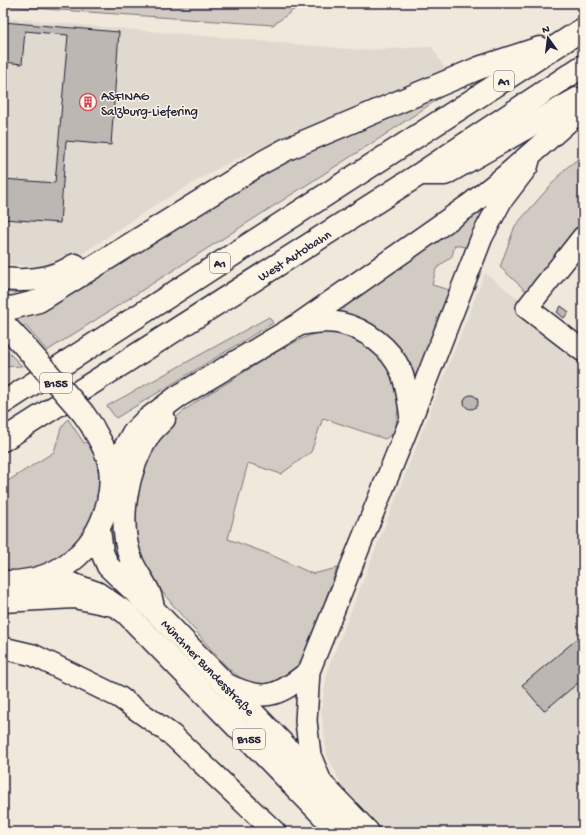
<svg xmlns="http://www.w3.org/2000/svg" width="586" height="835" font-family="'Gochi Hand',sans-serif">
<rect width="100%" height="100%" fill="#efe8db"/>
<filter id="ink" filterUnits="userSpaceOnUse"><feTurbulence type="fractalNoise" baseFrequency=".025" numOctaves="2"/><feDisplacementMap in="SourceGraphic" scale="8" xChannelSelector="R" yChannelSelector="G"/><feConvolveMatrix kernelMatrix="1 2 1 2 8 2 1 2 1" color-interpolation-filters="sRGB"/></filter>
<g filter="url(#ink)">
<path fill="#e0d9cf" d="M3,18L361,50L432,47L448,74L259,149L222,166L157,204L83,253L60,263L40,267L15,265L3,263Z
M485,273L520,300L516,309L583,359V832H387L342,786L327,755L321,712L328,669Z"/>
<path fill="#d1cbc3" stroke="#7a767f" d="M3,3H303L273,25L3,6Z
M447,93L380,138L47,351L25,325L21,326L15,319L44,309L295,153Z
M583,155V231L527,292L500,267L515,226L565,169Z
M499,189L471,248L455,245L452,256L436,269L432,285L453,291L414,391C412,382 411,373 408,364C397,332 364,322 336,311Z
M3,286L41,289C28,293 16,299 3,296Z
M269,317L273,323L116,418L107,406Z
M322,331H344L383,354L401,388L395,432L385,439L323,418L311,452L281,474L248,463L228,539L269,554L313,574L337,568L304,659C294,674 277,688 258,685C233,682 208,644 191,626C148,577 125,549 141,481C144,465 148,448 158,436C178,411 205,396 232,380C261,361 289,342 322,331Z
M3,347L22,366L3,367Z
M68,419L84,443L89,442C121,510 75,572 3,572V484L54,452L61,428Z"/>
<path fill="#bcb7b3" stroke="#22223b" d="M3,22L119,32L111,145L66,141L60,223L3,219V179L55,183L68,35L25,31L22,64L3,62Z
M561,306L569,312L564,318L557,312Z
M464 402a7 7 0 1 1 14 0a7 7 0 1 1-14 0Z
M583,634V679L544,711L522,685Z"/>
<g fill="none" stroke-linecap="round" stroke-linejoin="round">
<g stroke="#22223b" stroke-width="24">
<path id="minor" d="M583,237L527,308L583,351
M298,325C312,322 326,320 340,323C366,329 390,347 401,371C407,386 409,403 411,419
M3,648L33,655L119,697L172,735L275,832
M226,684C263,702 277,698 309,671
M321,782L310,755L306,721L309,671L411,419L482,237L501,201L527,167L529,160"/>
</g>
<g stroke="#22223b" stroke-width="25">
<g id="major">
<path d="M3,323L20,341"/>
<path id="s1" d="M99,530L102,552L108,566L153,609L368,832"/>
<path d="M41,578L66,582L97,593L126,613L339,832"/>
<path d="M3,582C55,584 96,553 108,502C111,489 112,476 109,462C106,449 98,438 92,426"/>
</g>
</g>
<g stroke="#22223b" stroke-width="25">
<g id="highway">
<path d="M425,174H445L577,99"/>
<path d="M3,279C27,282 54,279 75,265"/>
<path d="M3,307L12,308L39,301L263,162L287,149L479,68L540,48"/>
<path d="M3,403L583,29"/>
<path id="s2" d="M3,440L420,174L583,66"/>
<path d="M109,497L123,451L133,433L145,421L177,397L298,325L471,204L507,175L583,108"/>
<path d="M3,601L74,597L113,605"/>
<path d="M153,609C151,588 140,580 132,562C116,522 127,469 149,435C153,429 159,424 164,419"/>
</g>
</g>
<use href="#minor" stroke="#fcf5e5" stroke-width="21"/>
<use href="#major" stroke="#fcf5e5" stroke-width="22"/>
<use href="#highway" stroke="#fcf5e5" stroke-width="22"/>
<g stroke="#22223b" stroke-width="25" stroke-linecap="butt">
<path id="major-bridge" d="M20,341L83,413L92,426"/>
</g>
<use href="#major-bridge" stroke="#fcf5e5" stroke-width="22"/>
</g>
</g>
<defs>
<g id="building-ring" transform="scale(0.9)"><circle r="9.5" fill="#fcf5e5" stroke="#d1495b" stroke-width="1.5"/><path d="M-4-6H4V6H1V3H-1V6H-4ZM-2.5-4.3h1.7v1.8h-1.7ZM.8-4.3h1.7v1.8H.8ZM-2.5-1h1.7V.8h-1.7ZM.8-1h1.7V.8H.8Z" fill="#d1495b"/></g>
</defs>
<g fill-rule="evenodd">
<use href="#building-ring" x="88" y="102"/>
</g>
<g text-anchor="middle" stroke-width="3" stroke-linejoin="round" paint-order="stroke">
<g fill="#fcf5e5" stroke="#63616e" stroke-width="1">
<rect x="494" y="71" width="20" height="20" rx="3"/>
<rect x="210" y="253" width="20" height="20" rx="3"/>
<rect x="40" y="373" width="32" height="20" rx="3"/>
<rect x="233" y="729" width="32" height="20" rx="3"/>
</g>
<g font-size="12" font-weight="bold" fill="#22223b">
<text x="504" y="85">A1</text>
<text x="220" y="267">A1</text>
<text x="56" y="387">B155</text>
<text x="249" y="743">B155</text>
</g>
<g font-size="13" fill="#22223b" stroke="#fcf5e5" text-anchor="start">
<text x="101" y="100">ASFINAG<tspan x="101" dy="15">Salzburg-Liefering</tspan></text>
</g>
<g font-size="13" fill="#22223b" stroke="#fcf5e5">
<text dy="5" stroke="none"><textPath href="#s2" startOffset="345">West Autobahn</textPath></text>
<text dy="5" stroke="none"><textPath href="#s1" startOffset="180">Münchner Bundesstraße</textPath></text>
</g>
</g>
<rect width="586" height="835" fill="none" stroke="#fcf5e5" stroke-width="16"/>
<rect x="8" y="8" width="570" height="819" fill="none" stroke="#22223b" stroke-width="1.5" filter="url(#ink)"/>
<g transform="translate(548 38) rotate(346)" stroke="#fcf5e5" stroke-width="3" paint-order="stroke">
<path d="M0-3L7 15L0 10L-7 15Z" fill="#22223b"/>
<text y="-6" font-size="11" font-weight="bold" text-anchor="middle" fill="#22223b">N</text>
</g>
</svg>
